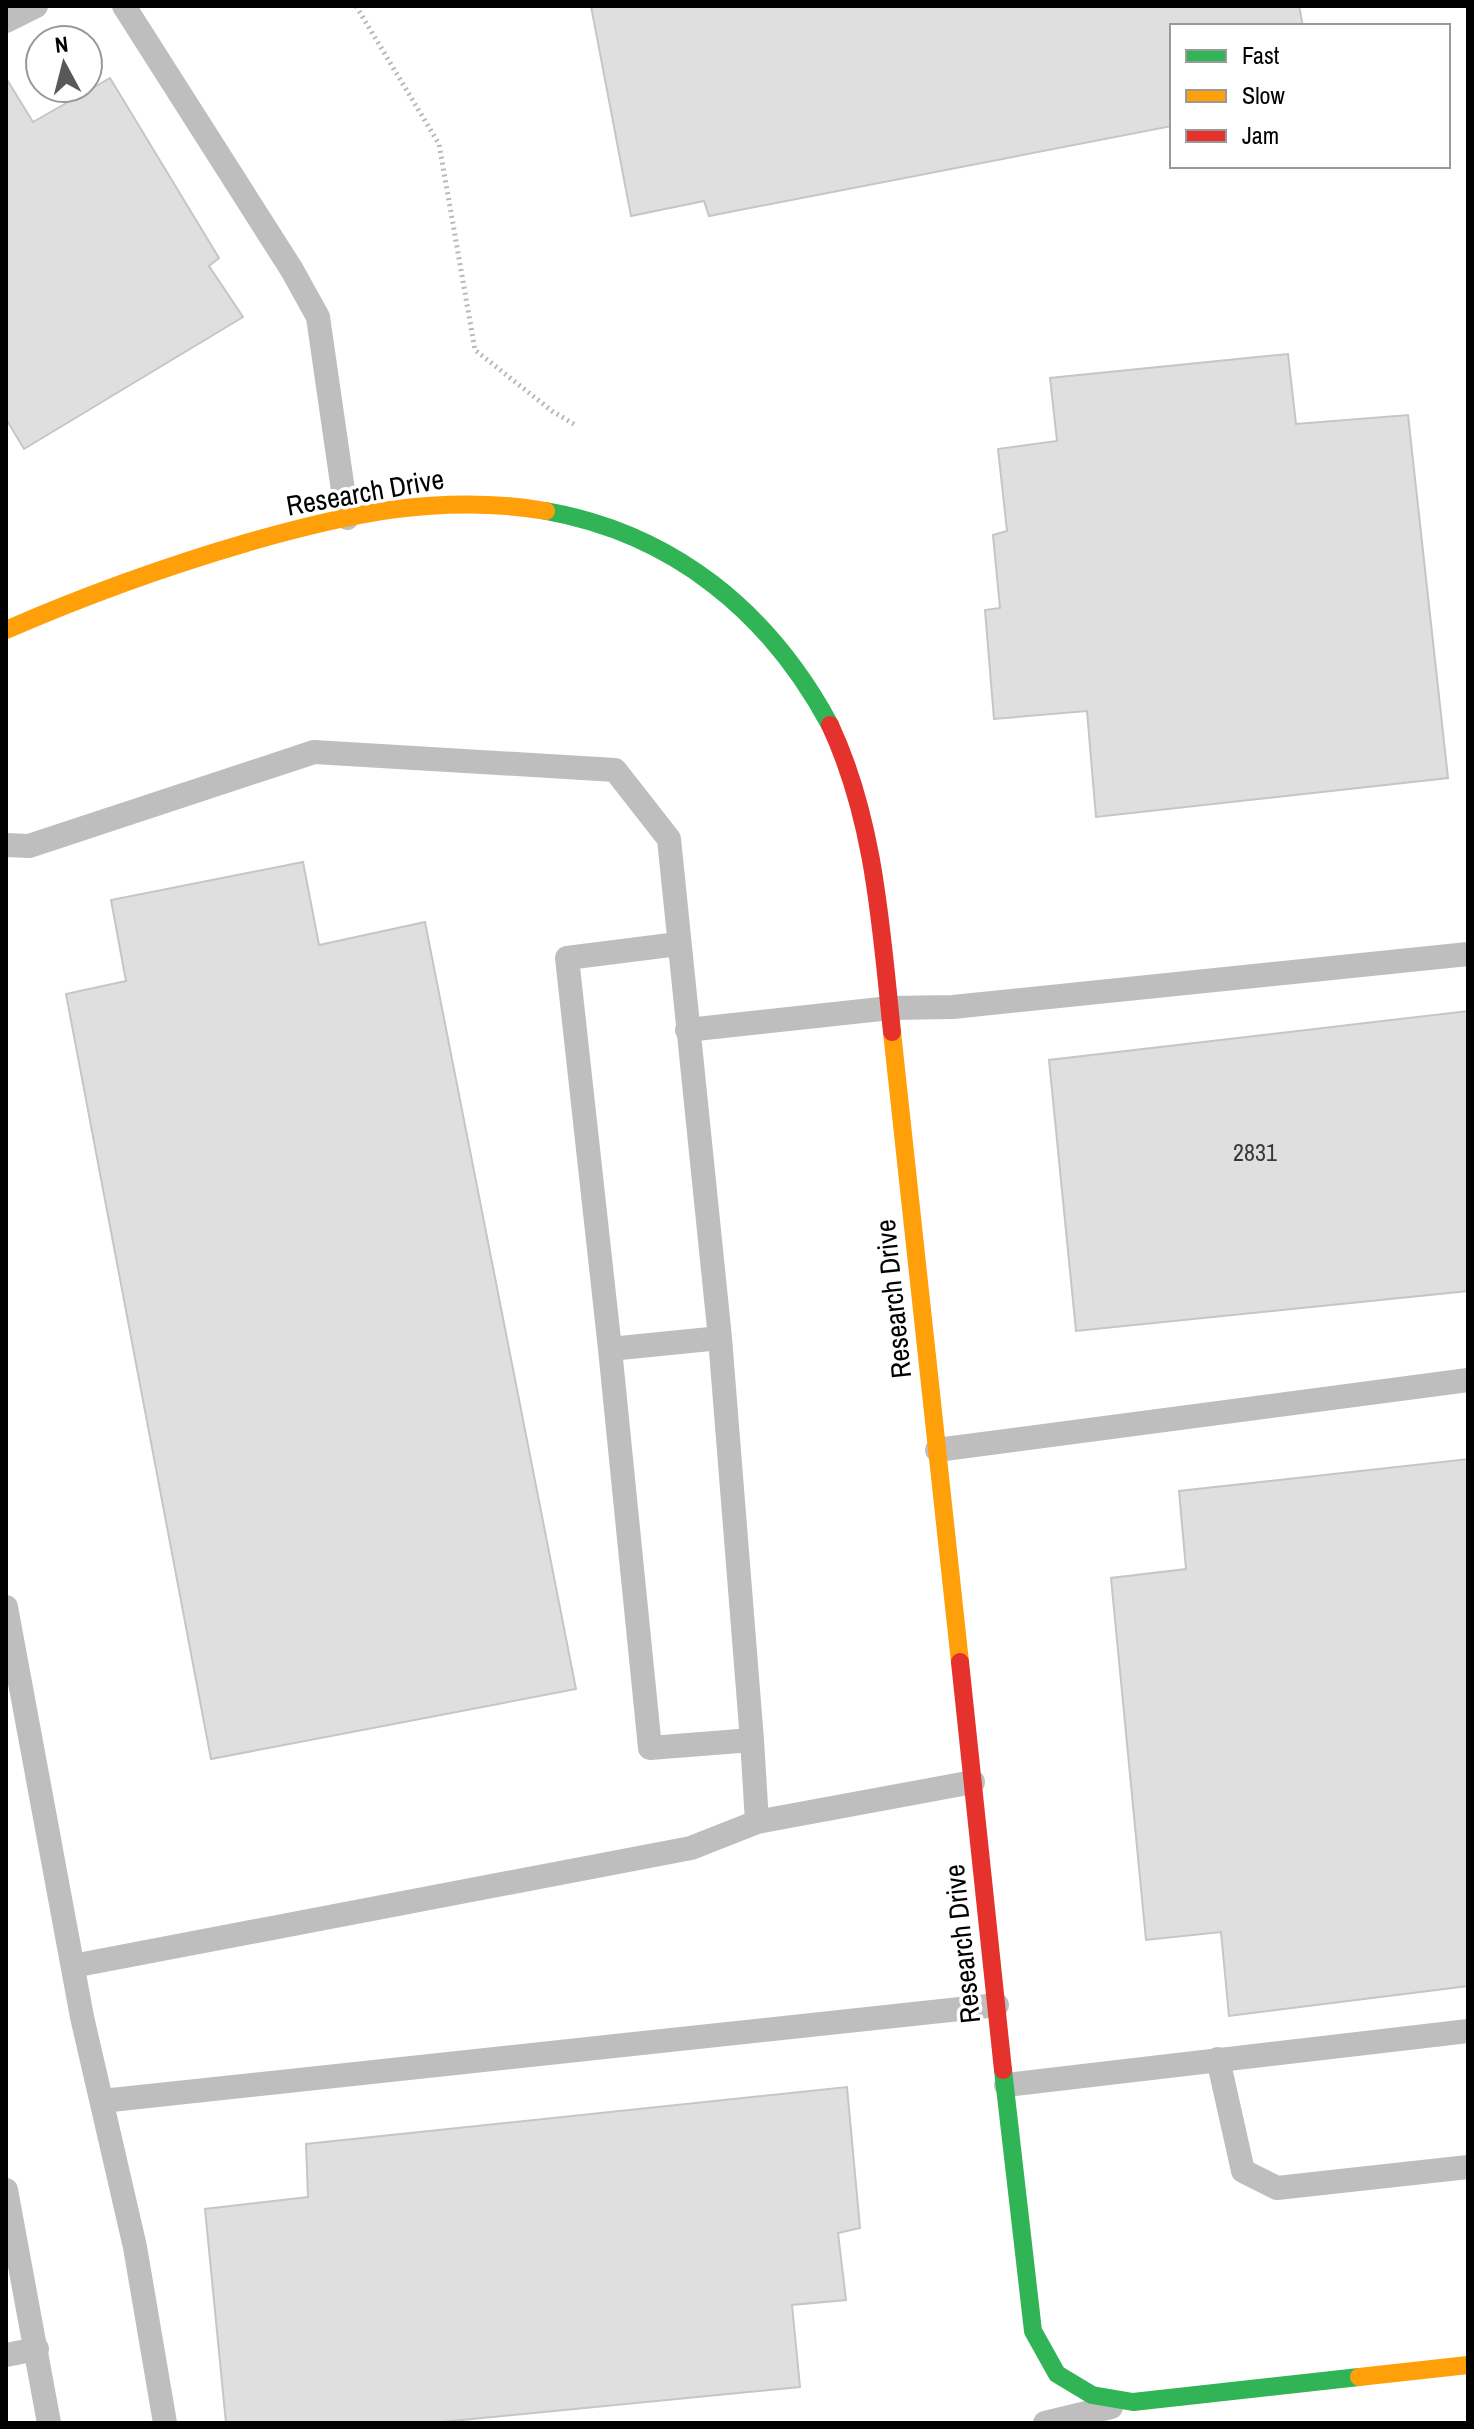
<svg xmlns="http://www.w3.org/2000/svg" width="1474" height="2429" font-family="'Archivo Narrow',sans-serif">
<rect width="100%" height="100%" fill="#fff"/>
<path fill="#dfdfdf" stroke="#c6c6c6" stroke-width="2" d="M591,6H1299L1303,26H1172V126L709,216L704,201L631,216Z
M6,78L33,122L110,78L219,258L209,266L243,317L24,449L6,419Z
M1288,354L1296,424L1408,415L1448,778L1096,817L1087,711L994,719L985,610L1000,608L993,535L1007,531L998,449L1057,441L1050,378Z
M303,862L319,945L425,922L576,1689L211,1759L66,994L126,981L111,900Z
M1468,1011V1291L1076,1331L1049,1060Z
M1468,1459V1986L1229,2016L1221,1932L1146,1940L1111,1578L1186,1569L1179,1491Z
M847,2087L860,2228L838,2233L846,2300L792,2305L800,2387L432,2423H226L205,2209L308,2197L306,2144Z"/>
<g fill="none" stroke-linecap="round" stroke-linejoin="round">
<path stroke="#b9b9b9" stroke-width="5" stroke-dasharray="2 4" stroke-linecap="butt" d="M356,6L439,144L475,350L552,411L577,426"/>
<path stroke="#bebebe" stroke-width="24" d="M124,6L292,270L318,317L347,518
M6,21L36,6
M6,845L29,846L314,752L615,770L669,839L720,1338L610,1349L567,958L678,944
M687,1030L890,1008L953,1007L1468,954
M720,1338L752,1740
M610,1349L650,1748L752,1740L757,1822L973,1782
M937,1450L1468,1380
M6,1607L82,2017L135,2247L165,2423
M73,1966L691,1848L757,1822
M1218,2059L1243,2171L1277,2188L1468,2167
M1006,2085L1468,2031
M102,2101L997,2005
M6,2190L49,2423
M6,2355L37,2349
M1045,2423L1111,2407"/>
<path stroke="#30b455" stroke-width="18" d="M546,511C674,534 769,612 830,725
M1003,2070L1033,2331L1057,2374L1092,2395L1133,2402L1359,2377"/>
<path stroke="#ff9f0a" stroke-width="18" d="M6,630C84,596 164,567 246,543C346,514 441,493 546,511
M892,1032L960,1662
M1359,2377L1468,2365"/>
<path stroke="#e5322d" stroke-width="18" d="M830,725C875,821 881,929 892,1032
M960,1662L1003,2070"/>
</g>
<g text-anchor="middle" stroke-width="7" stroke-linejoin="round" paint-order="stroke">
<g font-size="24" fill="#383838">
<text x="1255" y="1161">2831</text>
</g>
<g font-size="28" fill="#000" stroke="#fff">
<text transform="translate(365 492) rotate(-10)" y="10">Research Drive</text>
<text transform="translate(893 1299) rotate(-96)" y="10">Research Drive</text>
<text transform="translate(962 1944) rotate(-96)" y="10">Research Drive</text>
</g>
</g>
<rect width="1474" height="2429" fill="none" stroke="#000000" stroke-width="16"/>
<rect x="1170" y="24" width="280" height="144" fill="#ffffff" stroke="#999999" stroke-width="2"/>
<rect x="1186" y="50" width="40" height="12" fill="#30b455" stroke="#999999" stroke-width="2"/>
<text x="1242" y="64" font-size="24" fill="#000000">Fast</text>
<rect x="1186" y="90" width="40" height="12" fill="#ff9f0a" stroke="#999999" stroke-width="2"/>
<text x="1242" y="104" font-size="24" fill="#000000">Slow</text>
<rect x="1186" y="130" width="40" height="12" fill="#e5322d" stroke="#999999" stroke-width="2"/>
<text x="1242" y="144" font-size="24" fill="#000000">Jam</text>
<g transform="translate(64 64) rotate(353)"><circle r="38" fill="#ffffff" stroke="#999999" stroke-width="2"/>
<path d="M0-6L14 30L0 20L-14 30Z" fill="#595959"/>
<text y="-12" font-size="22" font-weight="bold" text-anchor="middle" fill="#000000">N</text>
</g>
</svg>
